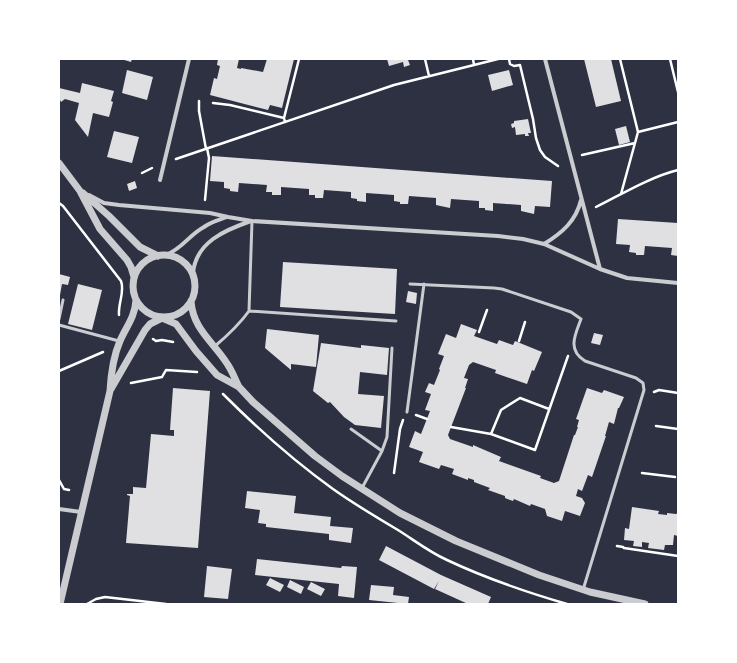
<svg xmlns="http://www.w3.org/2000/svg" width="737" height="663" font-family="'IBM Plex Serif',serif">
<rect width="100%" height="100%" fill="#2d3142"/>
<path fill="#e0e0e3" d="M121,59H132L131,62Z
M218,59H239L237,68L241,69V68L263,72L267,59H294L282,108L270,105L268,110L210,95L214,78L217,79L220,66L217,65Z
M387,59H412V60H408L410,65L404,67L403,62L389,66Z
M584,59H611L621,101L596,107Z
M127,70L153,77L147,100L122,93Z
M509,70L513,85L492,91L488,75Z
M82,83L114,91L111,101L113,102L109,117L93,113L88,137L75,120L79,103L65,99L61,102L59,98V88L80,93Z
M528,119L531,133H528L529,136H525V134L516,135L515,127L512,128L511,124L514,123V121Z
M626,126L630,142L619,145L615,129Z
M114,131L139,137L132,163L107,157Z
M212,156L552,181L550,207L535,206L534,214L521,211V205L493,203V211L485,210V208H479V201L451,199L450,208L436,205V198L409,196L408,204H400V202L394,201V195L366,193V202L357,201V199L351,198V192L324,190L323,198H315V195H309V189L281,187V195H272V192H266L267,185L239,183L238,192L230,191V189L224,188V182L210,181Z
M135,181L137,188L129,191L127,184Z
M618,219L678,223V256L671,255L672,248L645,246L644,255H636V253L629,252L630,245L616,244Z
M283,262L397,269L395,314L280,307Z
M59,274L70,277L68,285L62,284L60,295Z
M78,284L102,290L92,330L68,324Z
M408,291L417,293L416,304L406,302Z
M461,324L477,330L474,336L497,344L499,340L513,345L515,341L542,352L534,371L532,370L527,384L495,373L496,370L473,362L469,365L464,378L468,379L465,388H466L448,435L450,439L473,447V445L501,457L499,461L541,476L540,478L554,483L559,481L574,435H575L578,427H577L579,420L576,419L587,388L602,393L604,390L624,397L619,408H618L614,424L609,422L605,436H606L592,477L588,475L582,491L578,489L576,496L582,498L585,503L580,516L565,511L562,521L547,516L545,509L531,504L530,506L514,499L513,501L505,498V496L488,490L490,488L474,482V480L468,478V480L452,474L454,469L441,465L439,469L419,462L423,452L409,447L415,431L421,434L430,411L425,410L431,394L425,392L429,383L434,385L440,370L439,369L444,356L438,354L446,334L456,338Z
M267,329L319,335L316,367L291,364V370L265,348Z
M594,333L603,335L600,345L591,343Z
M321,343L361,348V345L389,348L387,375L360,372L358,394L384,396L381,428L355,425L344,417L330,402L328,403L313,391Z
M173,388L210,391L198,548L126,543L130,496L127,495V494H133V487L146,488L151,434L174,436V430H170Z
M247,491L296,496L294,513L331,517L330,526L353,528L351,543L329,540V534L266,527V524L258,523L260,510L245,508Z
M632,507L659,511L658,514L667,515V513L676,514L678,513V536L674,535L673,545H665L664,550L648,548L649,543L642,542V547L633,546L634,541L624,540L625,528L629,529Z
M386,546L441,575L491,597L488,604H468L435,589L439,581L434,589L379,560Z
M257,559L341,568L342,566L357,567L354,598L338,596L339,584L255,575Z
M207,566L232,569L228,599L204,597Z
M270,578L284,585L280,592L266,585Z
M290,580L304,587L301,594L287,587Z
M311,582L325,589L321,596L307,589Z
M371,585L394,587L393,595L409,597L408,604L369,600Z"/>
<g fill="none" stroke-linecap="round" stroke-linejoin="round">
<path stroke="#fff" stroke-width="2.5" d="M425,59L429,76
M473,59L474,65
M509,59L510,64L514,66L520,65L533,119L536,138L540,150L545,157L558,166
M620,59L638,132L621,194
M670,59L678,92
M199,101V111L206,149
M213,103L230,105L284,118L285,122
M284,118L299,59
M638,132L678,122
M582,155L635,143
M176,159L394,85L498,59
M142,173L152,168
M205,200L209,158L207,148
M59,203L63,206L121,281C125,292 118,303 119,315
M596,207C622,194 650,177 678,170
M479,332L487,310
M153,339L156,341L162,340L173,342
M519,341L525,322
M59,371L103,352
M131,383L162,377L166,370L197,372
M654,392L659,390L678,393
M223,394C257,428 294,461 333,489C354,504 376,517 398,530C414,540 429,552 447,560C485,578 526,592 567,604
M416,415L427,419
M656,426L678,429
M451,427L491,434L535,450L568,356
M491,434L501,410L520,398L549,409
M394,473L400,429L403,420
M642,473L675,477
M59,480L64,489L69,490
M617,546L623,547L624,548L678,556
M87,604L96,599L105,597L166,604"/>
<path stroke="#caccd0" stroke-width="3" d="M410,284L494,288L502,289L571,312L581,319C575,335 567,350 585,361L636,378L643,383L644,390L583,590
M249,311L396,321
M59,319L63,300
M59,325L119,341
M214,347C227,336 239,325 249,311L252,221
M407,412L424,284
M351,429L382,451
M362,488L382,451L387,437L392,348"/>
<path stroke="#caccd0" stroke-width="4" d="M545,59L600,269
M160,180L189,59
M89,195L104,203L119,205L210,213L228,217L252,221L498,236L523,239L544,244L600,269L627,278L678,283
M544,244C562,233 576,221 581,200
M166,255C183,248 189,235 204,227C211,222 219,220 227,217
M193,273C196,242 225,230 251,221
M59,509L81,512"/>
<path stroke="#caccd0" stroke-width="7" d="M59,163L80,191L100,229L127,260L131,267L134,277
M83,193L109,216L140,247L158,256
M133 286a31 31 0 1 1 62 0a31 31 0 1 1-62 0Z
M191,301C193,330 214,342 228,365C232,371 235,379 239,387
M162,318L176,324L196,351L217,375L239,387L253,402L315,456L342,476L400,513L456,541L539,575L590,592L645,604
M111,389L145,330L150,324L162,318
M60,604L110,391C111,373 113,357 120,341C126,327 135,317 136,300"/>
</g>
<rect width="737" height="663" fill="none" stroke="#ffffff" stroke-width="120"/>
</svg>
